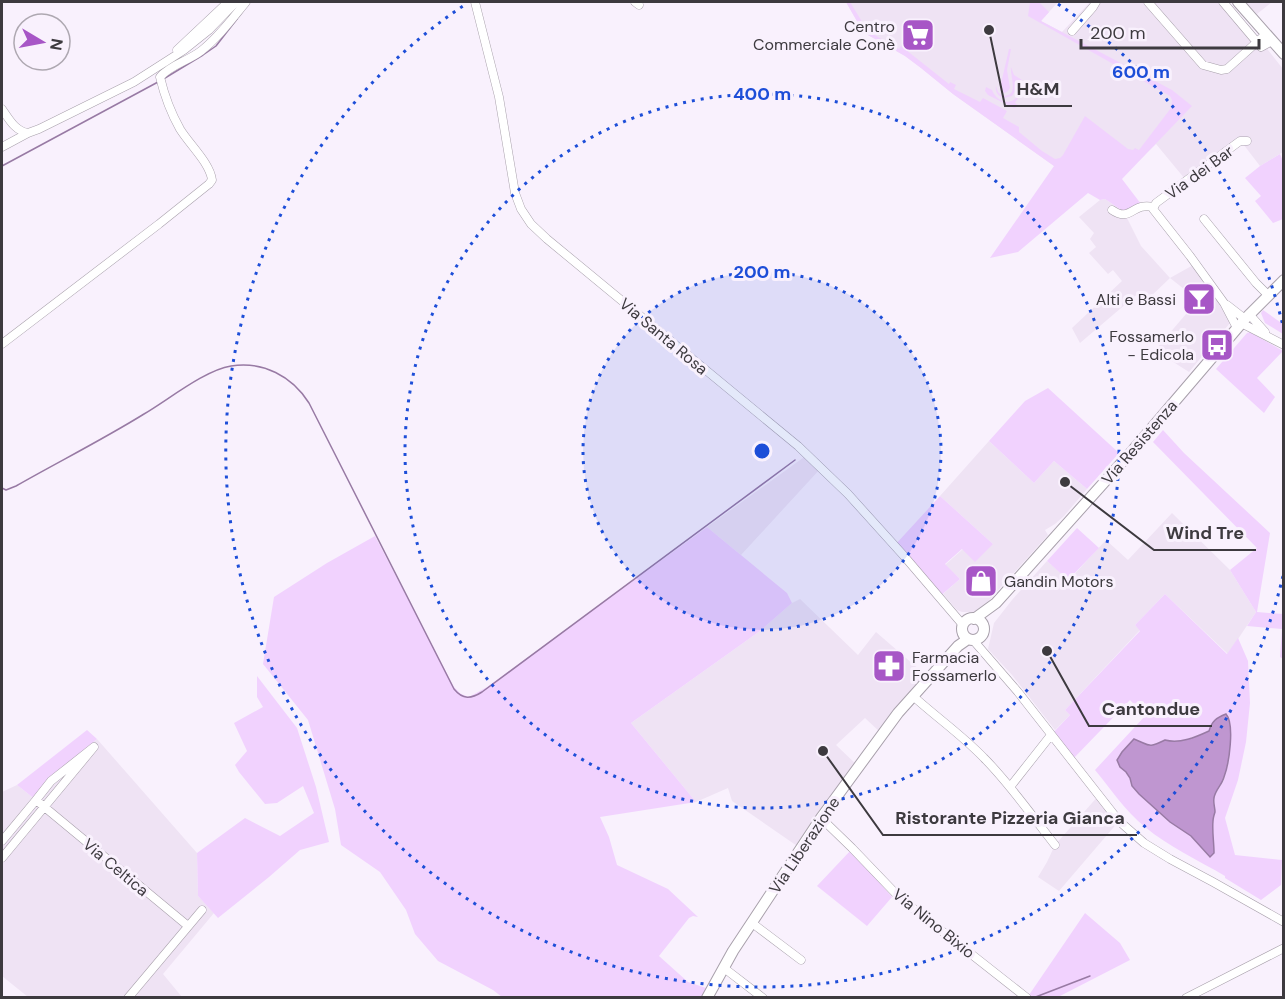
<svg xmlns="http://www.w3.org/2000/svg" width="1285" height="999" font-family="'DM Sans',sans-serif">
<rect width="100%" height="100%" fill="#f9f1fd"/>
<path fill="#efe3f4" d="M846,2H1058L1041,21L1062,32L1090,2H1229L1257,35L1268,50L1283,69V152L1260,166L1240,140L1185,179L1156,144L1136,163L1054,166L953,94L921,68L905,56L868,35L862,30Z
M1246,2H1272L1257,14Z
M1105,199L1124,212L1141,246L1170,278L1195,264L1230,317V323L1189,372L1167,358L1156,349L1198,300L1170,278L1148,299L1141,291L1080,343L1072,328L1122,281L1113,270L1108,274L1089,253L1096,247L1090,239L1094,233L1079,217L1100,200Z
M989,441L1034,483L1054,461L1087,489L1064,516L1055,524L1045,530L1048,535L982,608L974,612H962L957,610L943,594L960,579L945,565L963,549L993,544L940,496Z
M807,455L821,468L741,555L707,527Z
M1172,513L1230,570L1256,612L1228,654L1165,594L1135,625L1140,630L1065,710L1070,715L1055,730L1012,675L988,649L994,623L1012,600L1047,561L1069,580L1106,540L1128,560Z
M800,599L858,655L876,632L929,678L882,734L865,718L836,745L859,767L800,848L732,801L728,788L696,802L631,723L760,631L792,603Z
M97,739L197,853L198,896L214,913L163,974L182,997H28L2,976V792L17,785L36,800L53,776Z
M1099,795L1119,821L1059,891L1038,877L1047,862L1055,845Z"/>
<path fill="#f1d2fe" fill-rule="evenodd" d="M846,2H850L864,25L873,34L899,49L901,46L949,84L950,82L956,85L954,89L980,102L983,98L1007,111L1003,118L1019,127V132L1042,151L1055,159L1060,158L1063,155L1085,116L1128,149L1133,150L1135,148L1139,150L1171,108L1172,100L1170,96L1028,16L1030,2H1039L1049,12L1041,21L1172,90L1192,106L1122,179L1141,204L1124,212L1105,199L1100,200L1088,193L1018,252L990,258L1054,166L953,94L921,68L905,56L868,35L862,30Z
M1009,49H1011L1007,70L1010,88L1008,91L1005,93L1001,91L1000,88Z
M1011,67L1014,75L1022,80L1012,96L1004,98C998,96 995,92 996,86L998,92L1002,96C1020,96 1010,79 1011,67Z
M1025,83H1028L1029,86L1027,91L1023,89L1015,103L1019,106L1014,108L988,95L985,91L986,87L992,90C996,100 1008,107 1017,97C1020,93 1022,87 1025,83Z
M1280,154L1283,161V219L1273,223L1255,201L1261,196L1245,178L1260,166Z
M1263,310L1280,322L1283,319V334L1265,323L1261,313Z
M1250,332L1283,351L1257,378L1275,397L1264,413L1216,369L1247,333Z
M1048,388L1119,453L1087,489L1054,461L1034,483L989,441L1025,401Z
M1163,430L1184,453L1270,533L1257,612L1283,614V659L1280,657L1282,629L1247,626L1256,612L1230,570L1257,548L1153,442Z
M940,496L993,544L975,562L962,549L945,564L960,579L938,598L894,546Z
M707,527L787,593L792,603L760,631L631,723L696,802L600,817L609,837L617,865L668,889L698,917L693,916L689,918L659,956L688,982L712,990L707,997H502L493,990L438,961L415,934L406,910L380,872L341,845L335,809L308,720L263,664L274,597L327,563L375,536L454,687L461,694L469,697L487,687Z
M1077,528L1099,548L1068,580L1047,561Z
M1165,594L1227,654L1238,638L1248,661L1250,703L1246,742L1238,780L1225,818L1235,855L1282,860L1281,885L1261,900L1225,878V876C1198,860 1169,847 1145,827C1125,811 1111,789 1095,770L1145,716L1130,700L1071,761L1051,735L1070,715L1065,710L1140,631L1135,625ZM1231,728L1224,780L1214,796L1213,805L1215,811L1213,817L1212,838L1214,845L1209,857L1191,836L1170,822L1139,794L1132,786L1130,778L1126,772L1120,767L1117,760L1122,752L1134,739L1147,746L1156,745L1165,740L1171,742L1182,741L1209,731Z
M257,676L297,728L316,787L329,842L300,850L269,877L218,918L198,896L197,853L245,818L280,836L314,813L303,786L277,803L265,804L239,772L235,765L247,751L234,723L263,707L257,697Z
M87,730L97,739L53,776L36,800L17,785Z
M851,850L892,897L867,926L817,886Z
M1085,913L1120,943L1130,960L1060,996L1032,997L1029,995Z"/>
<path fill="#bf96d0" stroke="#987aa4" stroke-width="1.5" d="M1226,714C1235,724 1229,764 1224,777C1222,785 1215,790 1214,798C1213,803 1215,807 1215,812C1214,815 1213,818 1213,821C1212,832 1214,842 1214,853L1210,857L1191,836L1170,822L1139,794L1132,786L1130,778L1126,772L1120,767L1117,760L1122,752L1134,739C1150,745 1147,749 1165,740C1180,744 1196,737 1209,731C1212,721 1216,718 1226,714Z"/>
<g fill="none" stroke-linecap="round" stroke-linejoin="round">
<path stroke="#987aa4" stroke-width="1.5" d="M165,78L203,55L216,46L237,19
M2,166L158,82
M2,488L6,490L16,486C58,462 102,440 144,414C168,400 205,370 231,366C263,361 292,376 309,403L454,689C463,700 471,699 482,692L795,460
M1033,998L1090,976"/>
<g stroke="#a8a0ab" stroke-width="9">
<path id="minor" d="M475,2L499,97L515,193L521,209L531,224L547,239L798,446L848,494L904,556L963,625
M635,2L639,5
M1148,2L1203,65L1221,70L1227,69L1266,34
M1223,2L1261,47L1272,41
M1072,31L1093,7L1096,2
M177,50L228,2
M2,109C9,119 15,131 28,133
M2,147L28,133L39,129L134,82L184,50L209,30L236,2
M1112,210C1131,223 1132,202 1153,207
M1204,219L1256,283L1268,295
M1227,305L1245,319
M1249,314L1265,332
M1241,323L1284,345
M1237,328L1224,303L1190,256L1153,209L1156,203L1240,141H1247
M2,344L159,224L209,184L212,180C210,163 189,144 180,129C171,113 164,94 160,77C170,65 188,61 201,51C218,38 232,19 246,2
M973,640L1018,692L1119,821L1144,843L1170,859L1213,882L1284,922
M913,696C936,717 962,735 984,758C1010,784 1032,816 1055,845
M1010,787L1051,735
M821,818L852,848L900,898L1027,998
M2,841L36,800L188,926
M2,858L94,747L51,781L36,800
M752,923L801,960
M724,968L763,998
M128,998L202,910
M1186,998L1284,948"/>
</g>
<g stroke="#a8a0ab" stroke-width="12">
<path id="major" d="M1238,2L1284,54
M962 629a11 11 0 1 1 22 0a11 11 0 1 1-22 0Z
M974,619L996,603L1134,449L1245,319L1284,280
M707,998L733,951L821,818L898,713L958,646L968,639"/>
</g>
<use href="#minor" stroke="#fff" stroke-width="8"/>
<use href="#major" stroke="#fff" stroke-width="10"/>
</g>
<circle cx="762" cy="451" r="179" fill="#1d4ed8" fill-opacity=".12"/>
<g fill="none" stroke="#1d4ed8" stroke-width="3" stroke-dasharray="3 6">
<circle cx="762" cy="451" r="179"/>
<circle cx="762" cy="451" r="357"/>
<path d="M1283 576A536 536 0 1 1 466 4M1058 4A536 536 0 0 1 1283 326"/>
</g>
<defs>
<g id="supermarket-square" transform="scale(1.725)"><rect x="-9" y="-9" width="18" height="18" rx="4" fill="#a756c6" stroke="#f9f1fd"/><path d="M-6-5.5h2.5l.6 2H6L4.5 2H-2.5L-4.4-4H-6ZM-1.5 3.2a1.3 1.3 0 1 0 .1 0ZM3 3.2a1.3 1.3 0 1 0 .1 0Z" fill="#fff"/></g>
<g id="bar-square" transform="scale(1.725)"><rect x="-9" y="-9" width="18" height="18" rx="4" fill="#a756c6" stroke="#f9f1fd"/><path d="M-6-5H6L.8 .8V4.5H3.5V6h-7V4.5H-.8V.8Z" fill="#fff"/></g>
<g id="bus-square" transform="scale(1.725)"><rect x="-9" y="-9" width="18" height="18" rx="4" fill="#a756c6" stroke="#f9f1fd"/><path d="M-5-6H5V4H4V6H2V4H-2V6H-4V4H-5ZM-3.5-4V0h7V-4ZM-3.5 1.2v1.5H-2V1.2ZM2 1.2v1.5H3.5V1.2Z" fill="#fff"/></g>
<g id="shop-square" transform="scale(1.725)"><rect x="-9" y="-9" width="18" height="18" rx="4" fill="#a756c6" stroke="#f9f1fd"/><path d="M-5-2.5h2.3a2.7 3.5 0 0 1 5.4 0H5L5.5 6h-11ZM-1.5-2.5h3a1.5 2.3 0 0 0-3 0Z" fill="#fff"/></g>
<g id="pharmacy-square" transform="scale(1.725)"><rect x="-9" y="-9" width="18" height="18" rx="4" fill="#a756c6" stroke="#f9f1fd"/><path d="M-2-6h4v4h4v4h-4v4h-4v-4h-4v-4h4Z" fill="#fff"/></g>
</defs>
<g fill-rule="evenodd">
<use href="#supermarket-square" x="918" y="35"/>
<use href="#bar-square" x="1199" y="299"/>
<use href="#bus-square" x="1217" y="345"/>
<use href="#shop-square" x="981" y="581"/>
<use href="#pharmacy-square" x="889" y="666"/>
</g>
<g text-anchor="middle" stroke-width="6" stroke-linejoin="round" paint-order="stroke">
<g font-size="16" fill="#3d3a3f" stroke="#f9f1fd" text-anchor="end">
<text x="895" y="32">Centro<tspan x="895" dy="18">Commerciale Conè</tspan></text>
<text x="1176" y="305">Alti e Bassi</text>
<text x="1194" y="342">Fossamerlo<tspan x="1194" dy="18">- Edicola</tspan></text>
<text x="1004" y="587" text-anchor="start">Gandin Motors</text>
<text x="912" y="663" text-anchor="start">Farmacia<tspan x="912" dy="18">Fossamerlo</tspan></text>
</g>
<g font-size="16" fill="#3d3a3f" stroke="#f9f1fd">
<text transform="translate(1199 172) rotate(-36)" y="6">Via dei Bar</text>
<text transform="translate(664 336) rotate(40)" y="6">Via Santa Rosa</text>
<text transform="translate(1139 442) rotate(-49)" y="6">Via Resistenza</text>
<text transform="translate(804 845) rotate(-56)" y="6">Via Liberazione</text>
<text transform="translate(116 867) rotate(40)" y="6">Via Celtica</text>
<text transform="translate(934 923) rotate(39)" y="6">Via Nino Bixio</text>
</g>
</g>
<circle cx="762" cy="451" r="9" fill="#1d4ed8" stroke="#f9f1fd" stroke-width="3"/>
<g font-size="18" text-anchor="middle" font-weight="bold" fill="#1d4ed8" stroke="#f9f1fd" stroke-width="6" stroke-linejoin="round" paint-order="stroke">
<text x="1141" y="78">600 m</text>
<text x="762" y="100">400 m</text>
<text x="762" y="278">200 m</text>
</g>
<path fill="none" stroke="#3d3a3f" stroke-width="2" d="M989 30L1005 106H1072M1065 482L1154 550H1256M1047 651L1089 726H1212M823 751L883 835H1137"/>
<g fill="#3d3a3f" stroke="#f9f1fd" stroke-width="2">
<circle cx="989" cy="30" r="6"/>
<circle cx="1065" cy="482" r="6"/>
<circle cx="1047" cy="651" r="6"/>
<circle cx="823" cy="751" r="6"/>
</g>
<g font-size="18" text-anchor="middle" font-weight="bold" fill="#3d3a3f" stroke="#f9f1fd" stroke-width="6" stroke-linejoin="round" paint-order="stroke">
<text x="1038" y="95">H&amp;M</text>
<text x="1205" y="539">Wind Tre</text>
<text x="1151" y="715">Cantondue</text>
<text x="1010" y="824">Ristorante Pizzeria Gianca</text>
</g>
<rect width="1285" height="999" fill="none" stroke="#3d3a3f" stroke-width="6"/>
<g transform="translate(42 42) rotate(100)"><circle r="28" fill="#f9f1fd" stroke="#aea8b1" stroke-width="1.5"/>
<path d="M0-4.5L10 22L0 15L-10 22Z" fill="#a756c6"/>
<text y="-9" font-size="16" font-weight="bold" text-anchor="middle" fill="#3d3a3f">N</text>
</g>
<path d="M1081 39v9h178v-9" fill="none" stroke="#3d3a3f" stroke-width="3"/>
<text x="1090" y="39" font-size="18" fill="#3d3a3f" stroke="#f9f1fd" stroke-width="4.5" paint-order="stroke">200 m</text>
</svg>
